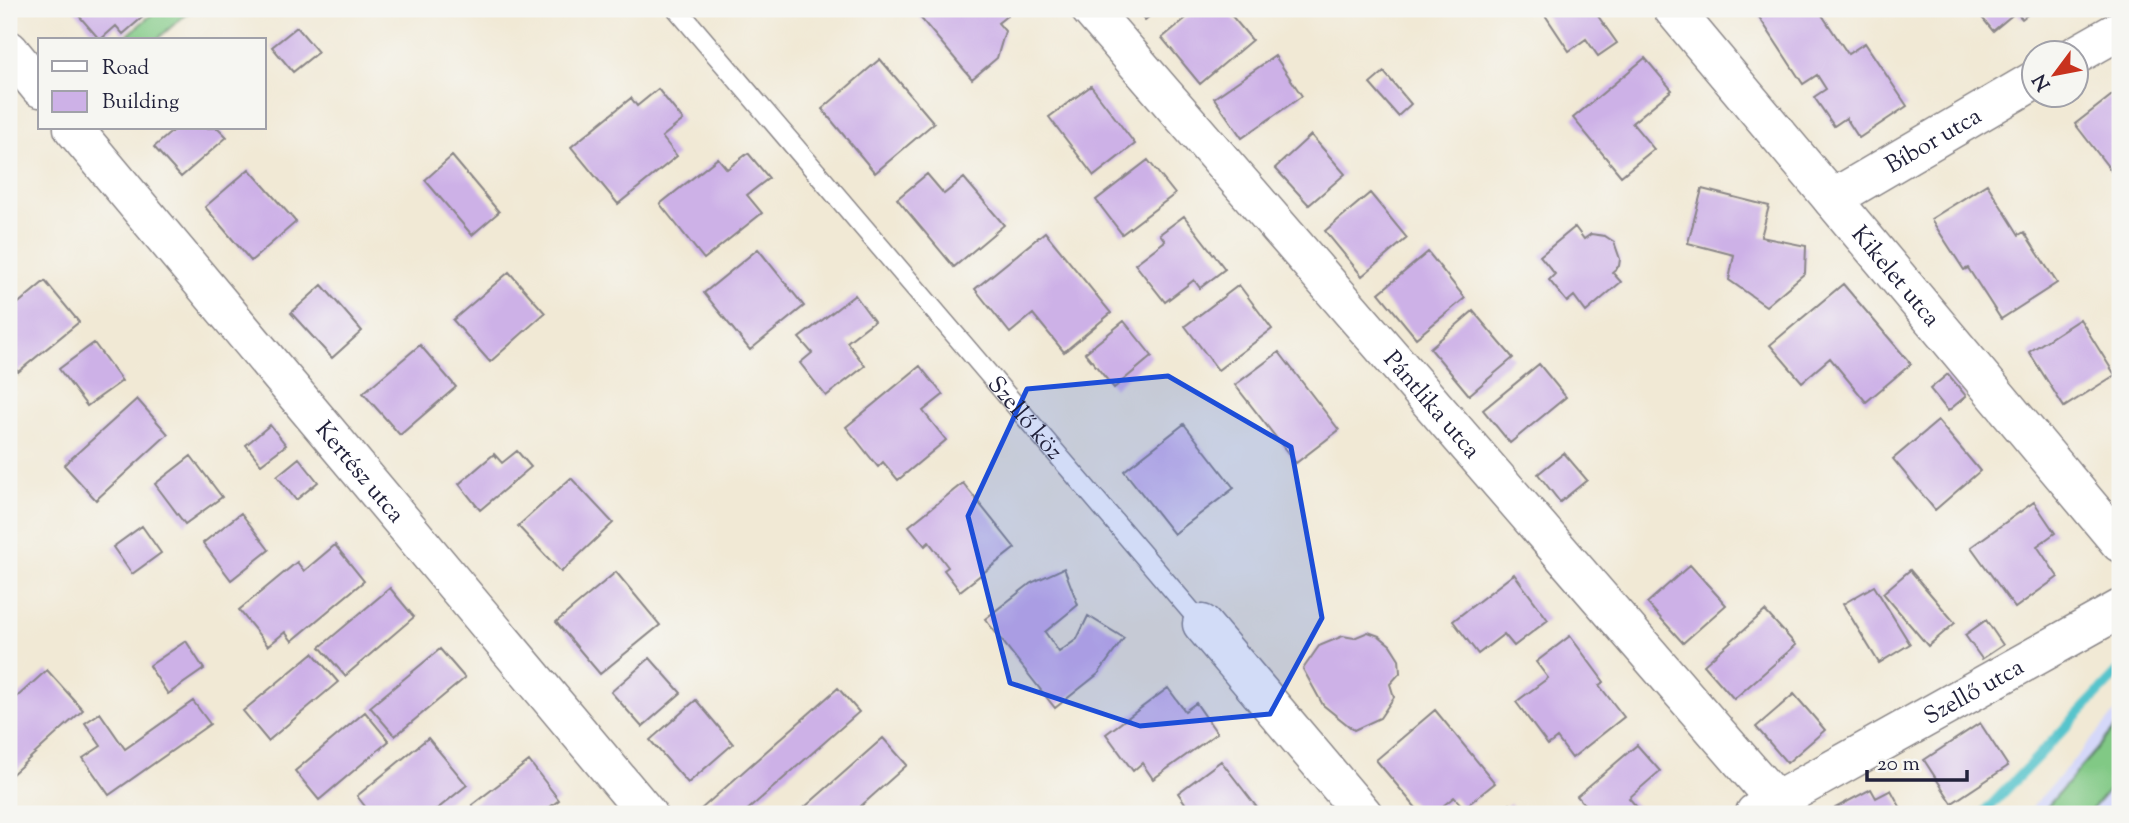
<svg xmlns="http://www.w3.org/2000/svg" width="2129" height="823" font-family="'Sorts Mill Goudy',serif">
<rect width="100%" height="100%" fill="#f6f6f2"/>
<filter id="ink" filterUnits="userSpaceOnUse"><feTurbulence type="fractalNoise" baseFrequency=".0143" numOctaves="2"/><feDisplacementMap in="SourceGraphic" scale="14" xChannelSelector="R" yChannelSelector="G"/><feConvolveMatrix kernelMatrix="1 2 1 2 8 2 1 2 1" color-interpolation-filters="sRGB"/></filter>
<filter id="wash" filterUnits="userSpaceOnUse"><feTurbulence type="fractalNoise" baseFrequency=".00686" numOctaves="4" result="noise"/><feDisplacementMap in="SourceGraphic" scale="28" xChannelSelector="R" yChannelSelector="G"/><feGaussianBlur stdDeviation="1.57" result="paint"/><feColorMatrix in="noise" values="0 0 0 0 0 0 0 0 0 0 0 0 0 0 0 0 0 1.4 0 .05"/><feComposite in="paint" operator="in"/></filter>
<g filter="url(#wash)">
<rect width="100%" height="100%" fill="#f1e9d5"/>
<path fill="#d5d8f9" d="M2120,707V814H2026Z"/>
<path fill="#81c985" stroke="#527660" stroke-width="2" d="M158,9H192L156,40H122Z
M2120,722V777L2088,814H2041Z"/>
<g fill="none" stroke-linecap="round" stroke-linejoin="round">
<path stroke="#57c4cc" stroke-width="10" d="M1983,814L2120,670"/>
</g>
<g id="blocks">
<path fill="#cdb1e7" d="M73,9H152L123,34L116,26L100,40Z
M913,9H1002L1008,15L998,23L1005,31L997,58L972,79Z
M1136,9H1158L1145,20Z
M1197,9H1226L1252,40L1200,84L1162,38Z
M1541,9H1593L1617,43L1598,56L1586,39L1569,51Z
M1771,9H1818L1848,54L1865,43L1907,106L1859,138L1846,118L1834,126L1814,97L1826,89L1817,75L1803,84L1759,17Z
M1975,9H2035L2022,19L2016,12L1993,31Z
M297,27L318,52L293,72L272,47Z
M1275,56L1302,96L1242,138L1214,98Z
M1645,58L1672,90L1632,123L1654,149L1621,176L1573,118Z
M880,59L934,123L875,173L822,109Z
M1384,72L1411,104L1398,116L1370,84Z
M1091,86L1135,144L1094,176L1049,117Z
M658,89L683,120L662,137L677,156L618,204L571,147L631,98L637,106Z
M2116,92L2120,98V182L2075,124Z
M176,128H218L227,137L181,177L154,147Z
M1311,135L1345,174L1309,205L1275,168Z
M748,153L769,178L747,195L762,213L704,259L660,204L718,158L727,169Z
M452,156L499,212L472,235L425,180Z
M1148,160L1175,194L1122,234L1096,200Z
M249,169L296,222L251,261L205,207Z
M927,174L944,194L964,178L1004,225L954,267L897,199Z
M1987,184L2019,235L2024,232L2057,283L2001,319L1968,268L1964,270L1931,219Z
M1702,189L1769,206L1761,237L1806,246L1805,273L1766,306L1729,280L1734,255L1688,243Z
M1370,193L1407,238L1362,276L1325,231Z
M1184,216L1225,269L1200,288L1194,280L1165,302L1135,264L1165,241L1160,234Z
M1575,227L1584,239L1591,234L1605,236L1614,242L1620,259L1619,266L1612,272L1621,282L1586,312L1574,296L1567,302L1549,280L1555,274L1540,256Z
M1045,232L1111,313L1064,352L1033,314L1010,333L975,289Z
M758,249L804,306L750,350L704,293Z
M1428,252L1465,298L1416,338L1379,293Z
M509,272L545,313L490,362L453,320Z
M45,281L79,322L18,372L9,362V311Z
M1843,284L1911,364L1866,402L1830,358L1802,382L1770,345Z
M322,285L362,331L332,358L291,313Z
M1239,285L1272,329L1218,370L1185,326Z
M855,295L874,321L847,342L865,366L826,396L800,363L812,353L799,338Z
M1473,311L1513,358L1469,395L1430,348Z
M2080,319L2115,375L2064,407L2029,352Z
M1124,321L1152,356L1114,388L1085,353Z
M94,343L122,381L87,406L59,369Z
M420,345L456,387L400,435L363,393Z
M1279,352L1339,430L1296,463L1235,385Z
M1539,364L1566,397L1510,443L1483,410Z
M920,366L943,395L923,411L946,440L898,480L883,462L878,467L846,427Z
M1948,374L1966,396L1948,411L1930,389Z
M137,399L168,434L96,500L64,465Z
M1938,421L1980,471L1935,510L1893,459Z
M1184,424L1234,488L1174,534L1124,471Z
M270,425L286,445L261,464L246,445Z
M517,451L531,467L480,510L459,484L494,454L502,463Z
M1564,453L1587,480L1560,502L1538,474Z
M191,456L222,497L185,524L155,484Z
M299,458L318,482L296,500L277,476Z
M571,478L613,523L561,572L518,526Z
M963,483L1015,548L960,591L944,570L948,567L929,542L925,546L909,526Z
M2034,502L2055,533L2037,546L2058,577L2015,608L1971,547Z
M241,513L269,550L231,580L203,543Z
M142,526L161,553L132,574L113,547Z
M335,545L364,581L292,641L285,632L268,646L239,610L297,562L304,571Z
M1690,565L1726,605L1683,643L1647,603Z
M1064,568L1078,605L1045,632L1059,652L1077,639L1088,616L1124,638L1098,674L1055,708L985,619L1031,583Z
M1910,570L1955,623L1928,646L1883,593Z
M616,572L660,625L600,674L556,622Z
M1514,574L1548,620L1514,646L1504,634L1478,654L1453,621Z
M1874,586L1910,644L1879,663L1843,604Z
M390,588L414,617L345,676L320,647Z
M1765,611L1796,645L1734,699L1704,665Z
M1986,620L2003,645L1982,659L1965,635Z
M1368,632L1379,636L1390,645L1399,659L1400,673L1390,684L1394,697L1380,718L1354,730L1323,705L1303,669L1319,646L1343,636L1354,638Z
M1570,636L1604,682L1599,685L1624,717L1572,758L1557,738L1548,745L1516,702L1548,678L1536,662Z
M186,641L204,669L168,694L149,666Z
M440,649L465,678L395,736L370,707Z
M313,653L338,682L268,741L243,711Z
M650,658L681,693L642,727L611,692Z
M47,670L83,710L9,777V704Z
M838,688L859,712L743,814H705L701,809Z
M1168,688L1185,711L1196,703L1217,733L1153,779L1142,763L1133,771L1106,734Z
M1794,694L1825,730L1787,763L1756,727Z
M696,700L733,744L688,783L650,740Z
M193,701L210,724L109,795L83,758L101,746L85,723L100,713L125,749Z
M1435,710L1495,783L1464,808L1454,797L1433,814H1421L1376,760Z
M365,712L389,741L319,800L295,771Z
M1980,723L2008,766L1952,803L1924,760Z
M428,738L467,785L431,814H371L357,796Z
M883,738L907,765L852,814H797Z
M1637,745L1660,771L1629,798L1643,814H1593L1577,796Z
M529,761L559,800L541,814H479L472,805Z
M1221,761L1262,814H1185L1180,808L1185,803L1178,793Z
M1871,789L1876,798L1891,790L1904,814H1824Z
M1510,804L1518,814H1496Z"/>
</g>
</g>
<g filter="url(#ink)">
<use href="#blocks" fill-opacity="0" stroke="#8a8688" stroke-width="2"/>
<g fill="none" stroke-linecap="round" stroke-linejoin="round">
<g stroke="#8a8688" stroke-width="22">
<g id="lane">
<path id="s1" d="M677,9L1202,624"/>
</g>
</g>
<g stroke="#8a8688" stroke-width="41">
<g id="street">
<path id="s2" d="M1090,9L1776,801"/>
<path id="s3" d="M1673,9L2120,543"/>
<path d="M9,50L40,88"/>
<path d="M2076,55L2120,30"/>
<path id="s4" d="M73,128L647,814"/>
<path id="s5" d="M1832,199L2035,80"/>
<path d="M1202,624L1363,814"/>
<path id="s6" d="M1755,813L2120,609"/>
</g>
</g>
<use href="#lane" stroke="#fff" stroke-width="19"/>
<use href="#street" stroke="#fff" stroke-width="38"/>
</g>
</g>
<path fill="#1d4ed8" fill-opacity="0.2" stroke="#1d4ed8" stroke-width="5" stroke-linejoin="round" d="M1168,376L1291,447L1322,618L1270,714L1140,726L1010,683L968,516L1027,389Z"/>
<g text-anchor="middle" stroke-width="7" stroke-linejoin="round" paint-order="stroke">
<g font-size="24" fill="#22223b" stroke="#f6f6f2">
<text dy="8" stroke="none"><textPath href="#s5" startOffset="117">Bíbor utca</textPath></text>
<text dy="8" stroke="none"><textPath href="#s3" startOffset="348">Kikelet utca</textPath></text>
<text dy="8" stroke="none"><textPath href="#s2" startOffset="523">Pántlika utca</textPath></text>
<text dy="8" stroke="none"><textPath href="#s1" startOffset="537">Szellő köz</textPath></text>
<text dy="8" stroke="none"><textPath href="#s4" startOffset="448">Kertész utca</textPath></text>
<text dy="8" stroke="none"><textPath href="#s6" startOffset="250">Szellő utca</textPath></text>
</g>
</g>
<rect width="2129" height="823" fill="none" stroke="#f6f6f2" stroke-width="35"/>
<rect x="38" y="38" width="228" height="91" fill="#f6f6f2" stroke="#a1a1a9" stroke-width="2"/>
<rect x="52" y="61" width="35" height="10" fill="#ffffff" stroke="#a1a1a9" stroke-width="2"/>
<text x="102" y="74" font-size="21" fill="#22223b">Road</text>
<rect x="52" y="91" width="35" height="21" fill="#cdb1e7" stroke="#a1a1a9" stroke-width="2"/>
<text x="102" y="108" font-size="21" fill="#22223b">Building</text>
<g transform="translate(2055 74) rotate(238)"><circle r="33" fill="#f6f6f2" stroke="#a1a1a9" stroke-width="2"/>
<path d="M0-5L12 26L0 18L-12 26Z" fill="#c8321e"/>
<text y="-10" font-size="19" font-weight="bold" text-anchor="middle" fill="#22223b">N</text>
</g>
<path d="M1867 770v10h100v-10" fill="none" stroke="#22223b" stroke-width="3.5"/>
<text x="1877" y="770" font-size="21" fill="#22223b" stroke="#f6f6f2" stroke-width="5" paint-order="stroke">20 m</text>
</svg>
